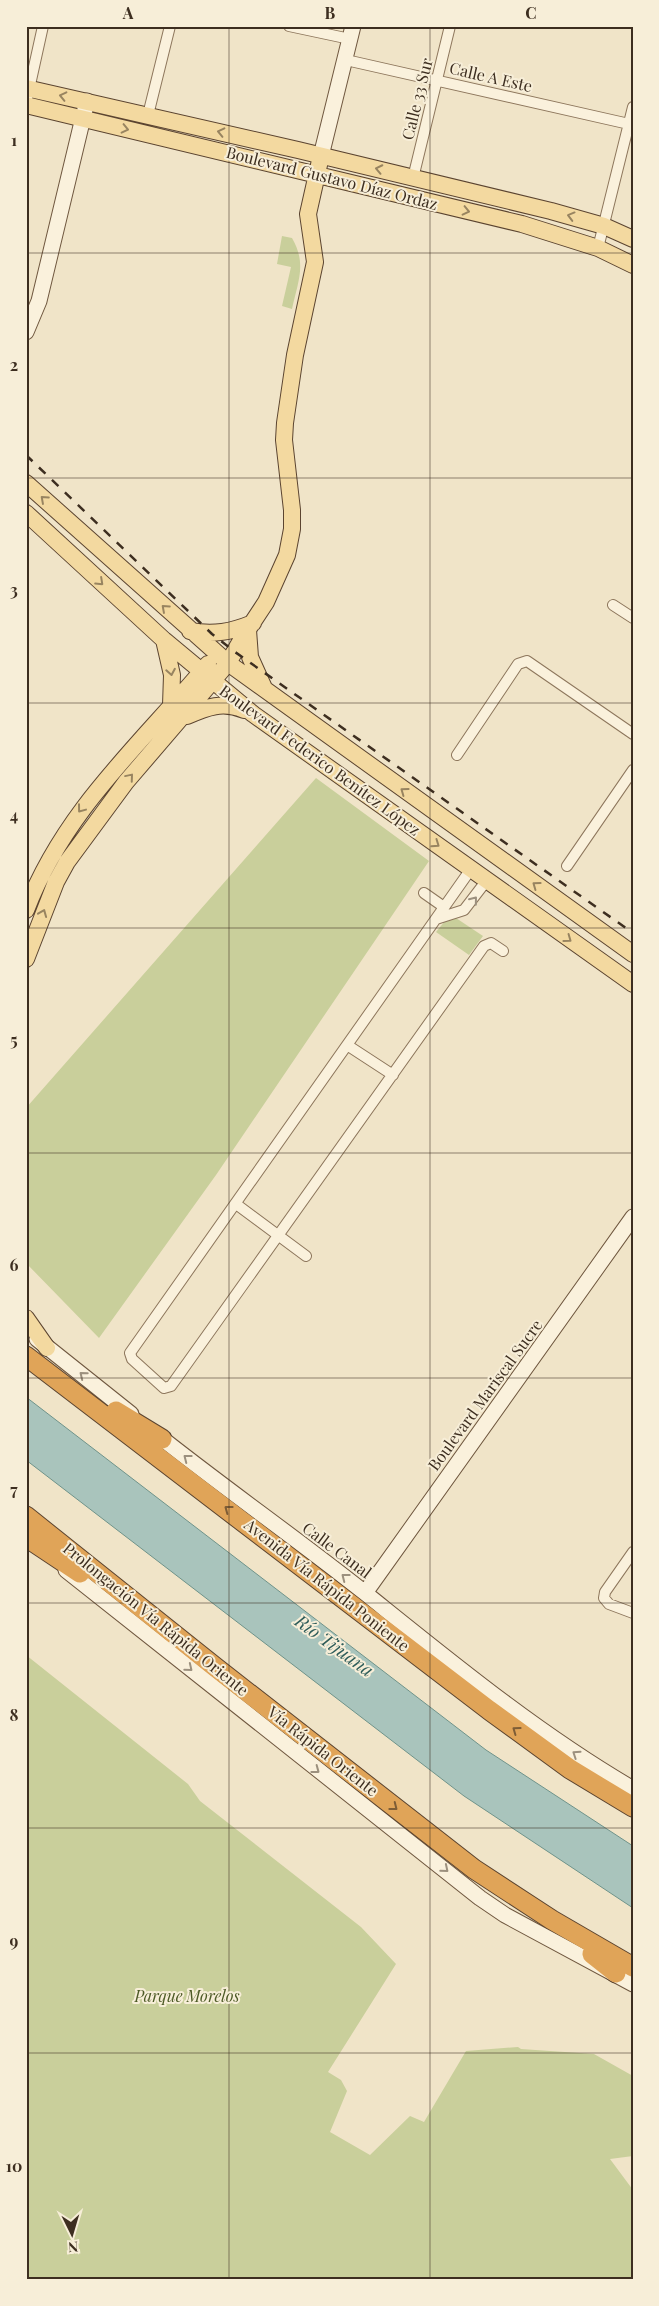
<svg xmlns="http://www.w3.org/2000/svg" width="659" height="2306" font-family="'Playfair Display',serif">
<rect width="100%" height="100%" fill="#f0e4c8"/>
<path fill="#c9cf9b" d="M282,236L292,238C307,264 298,281 292,309L282,306L291,267L277,264Z
M316,778L429,861L216,1175L99,1338L26,1263V1108Z
M456,918L483,936L469,955L436,932L445,921Z
M26,1655L188,1784L200,1801L361,1927L396,1964L328,2072L341,2080L347,2091L330,2132L370,2155L410,2116L424,2122L466,2051L518,2047L521,2049L594,2054L633,2076V2156L610,2159L633,2190V2280H26Z"/>
<path fill="#a9c4bc" stroke="#6f938a" d="M26,1397L486,1750L633,1846V1908L464,1796L26,1460Z"/>
<g fill="none" stroke-linecap="round" stroke-linejoin="round">
<g stroke="#8d765c" stroke-width="12">
<path id="street" d="M289,26L350,39
M346,60L629,124
M26,103L43,26
M148,115L170,26
M413,178L450,26
M598,248L633,107
M613,605L633,618
M457,755L518,664L527,661L633,734
M567,866L633,770
M471,869L130,1353L132,1359L164,1388L171,1386L484,946L491,943L503,951
M424,893L444,907
M436,919L464,910L487,880
M347,1045L393,1075
M236,1204L306,1256
M633,1552L605,1592L604,1598L609,1604L633,1613"/>
</g>
<g stroke="#6f573f" stroke-width="17">
<path id="secondary" d="M321,156L353,26
M26,332L39,301L87,101
M37,1339L131,1414
M155,1433C224,1488 296,1538 365,1593C451,1662 537,1733 633,1789
M66,1570L480,1898L505,1915L633,1984
M365,1593L633,1217"/>
</g>
<g stroke="#5b4430" stroke-width="18">
<path id="primary" d="M26,88L298,150L551,211L604,226L633,239
M26,105L522,224L598,248L633,265
M26,483L228,663L633,954
M26,513L164,640L253,714L633,984
M248,630L250,657L264,688
M190,631C214,635 231,632 253,623
M164,640L172,675L171,705
M187,716C207,707 223,701 244,710
M26,910C65,809 141,744 208,664
M26,959L56,882L67,862L126,782L228,663L243,637L266,602L287,555L292,529V510L284,440L285,423L295,355L315,262L308,214L321,156
M26,1318L47,1348"/>
</g>
<g stroke="#5b4430" stroke-width="21">
<path id="highway" d="M26,1356L489,1710L570,1769L633,1807
M116,1411L162,1439
M26,1516L215,1667L474,1869L552,1920L633,1967
M29,1539L80,1573
M592,1954L616,1973"/>
</g>
<use href="#street" stroke="#faf1dc" stroke-width="10"/>
<use href="#secondary" stroke="#faf1dc" stroke-width="15"/>
<use href="#primary" stroke="#f3d9a0" stroke-width="16"/>
<use href="#highway" stroke="#e0a458" stroke-width="19"/>
<path stroke="#3d2e20" stroke-width="2.5" stroke-dasharray="9 9" stroke-linecap="butt" d="M26,455L212,634L235,652L633,933"/>
</g>
<defs><path id="oneway-chevron" d="M-2-3.5L2.5 0L-2 3.5" fill="none" stroke-width="1.6" stroke-linecap="round" stroke-linejoin="round" transform="scale(1.25)"/></defs>
<g stroke="#988460">
<use href="#oneway-chevron" transform="translate(63 96) rotate(-167)"/>
<use href="#oneway-chevron" transform="translate(125 129) rotate(13)"/>
<use href="#oneway-chevron" transform="translate(221 132) rotate(-167)"/>
<use href="#oneway-chevron" transform="translate(379 169) rotate(-168)"/>
<use href="#oneway-chevron" transform="translate(466 211) rotate(13)"/>
<use href="#oneway-chevron" transform="translate(571 216) rotate(-165)"/>
<use href="#oneway-chevron" transform="translate(44 499) rotate(-138)"/>
<use href="#oneway-chevron" transform="translate(100 582) rotate(43)"/>
<use href="#oneway-chevron" transform="translate(165 608) rotate(-138)"/>
<use href="#oneway-chevron" transform="translate(171 672) rotate(80)"/>
<use href="#oneway-chevron" transform="translate(130 777) rotate(-50)"/>
<use href="#oneway-chevron" transform="translate(404 791) rotate(-144)"/>
<use href="#oneway-chevron" transform="translate(81 809) rotate(127)"/>
<use href="#oneway-chevron" transform="translate(436 844) rotate(35)"/>
<use href="#oneway-chevron" transform="translate(536 885) rotate(-144)"/>
<use href="#oneway-chevron" transform="translate(43 913) rotate(-68)"/>
<use href="#oneway-chevron" transform="translate(568 939) rotate(36)"/>
</g>
<g stroke="#9c907e">
<use href="#oneway-chevron" transform="translate(474 900) rotate(-51)"/>
<use href="#oneway-chevron" transform="translate(83 1375) rotate(-141)"/>
<use href="#oneway-chevron" transform="translate(187 1458) rotate(-142)"/>
<use href="#oneway-chevron" transform="translate(345 1577) rotate(-142)"/>
<use href="#oneway-chevron" transform="translate(189 1668) rotate(39)"/>
<use href="#oneway-chevron" transform="translate(576 1754) rotate(-146)"/>
<use href="#oneway-chevron" transform="translate(316 1770) rotate(37)"/>
<use href="#oneway-chevron" transform="translate(445 1869) rotate(40)"/>
</g>
<g stroke="#7e5d36">
<use href="#oneway-chevron" transform="translate(228 1509) rotate(-143)"/>
<use href="#oneway-chevron" transform="translate(516 1730) rotate(-144)"/>
<use href="#oneway-chevron" transform="translate(394 1807) rotate(38)"/>
</g>
<path fill="none" stroke="#3d2e20" stroke-width="1" stroke-opacity="0.55" d="M229,26V2280M430,26V2280M26,253H633M26,478H633M26,703H633M26,928H633M26,1153H633M26,1378H633M26,1603H633M26,1828H633M26,2053H633"/>
<g text-anchor="middle" stroke-width="4" stroke-linejoin="round" paint-order="stroke">
<g font-size="16" fill="#3d2e20" stroke="#f7eed8">
<text transform="translate(491 77) rotate(13)" y="6">Calle A Este</text>
<text transform="translate(417 99) rotate(-76)" y="6">Calle 33 Sur</text>
<text transform="translate(332 178) rotate(14)" y="6">Boulevard Gustavo Díaz Ordaz</text>
<text transform="translate(320 760) rotate(36)" y="6">Boulevard Federico Benítez López</text>
<text transform="translate(485 1395) rotate(-54)" y="6">Boulevard Mariscal Sucre</text>
<text transform="translate(337 1550) rotate(37)" y="6">Calle Canal</text>
<text transform="translate(327 1585) rotate(38)" y="6">Avenida Vía Rápida Poniente</text>
<text transform="translate(156 1619) rotate(39)" y="6">Prolongación Vía Rápida Oriente</text>
<text transform="translate(323 1751) rotate(38)" y="6">Vía Rápida Oriente</text>
</g>
<g font-size="16" font-style="italic" fill="#4d5a26" stroke="#f7eed8">
<text x="187" y="2002">Parque Morelos</text>
</g>
<g font-size="18" font-style="italic" fill="#2f5d5a" stroke="#f7eed8">
<text transform="translate(334 1646) rotate(36)" y="6">Río Tijuana</text>
</g>
</g>
<rect width="659" height="2306" fill="none" stroke="#f7eed8" stroke-width="55"/>
<g transform="translate(72 2234) rotate(175)" stroke="#f7eed8" stroke-width="4" paint-order="stroke">
<path d="M0-4L9 19L0 12L-9 19Z" fill="#3d2e20"/>
<text y="-8" font-size="14" font-weight="bold" text-anchor="middle" fill="#3d2e20">N</text>
</g>
<rect x="28" y="28" width="604" height="2250" fill="none" stroke="#3d2e20" stroke-width="2"/>
<g font-size="16" text-anchor="middle" font-weight="bold" fill="#3d2e20">
<text x="128" y="19">A</text>
<text x="330" y="19">B</text>
<text x="531" y="19">C</text>
<text x="14" y="146">1</text>
<text x="14" y="371">2</text>
<text x="14" y="596">3</text>
<text x="14" y="821">4</text>
<text x="14" y="1046">5</text>
<text x="14" y="1271">6</text>
<text x="14" y="1496">7</text>
<text x="14" y="1721">8</text>
<text x="14" y="1947">9</text>
<text x="14" y="2172">10</text>
</g>
</svg>
